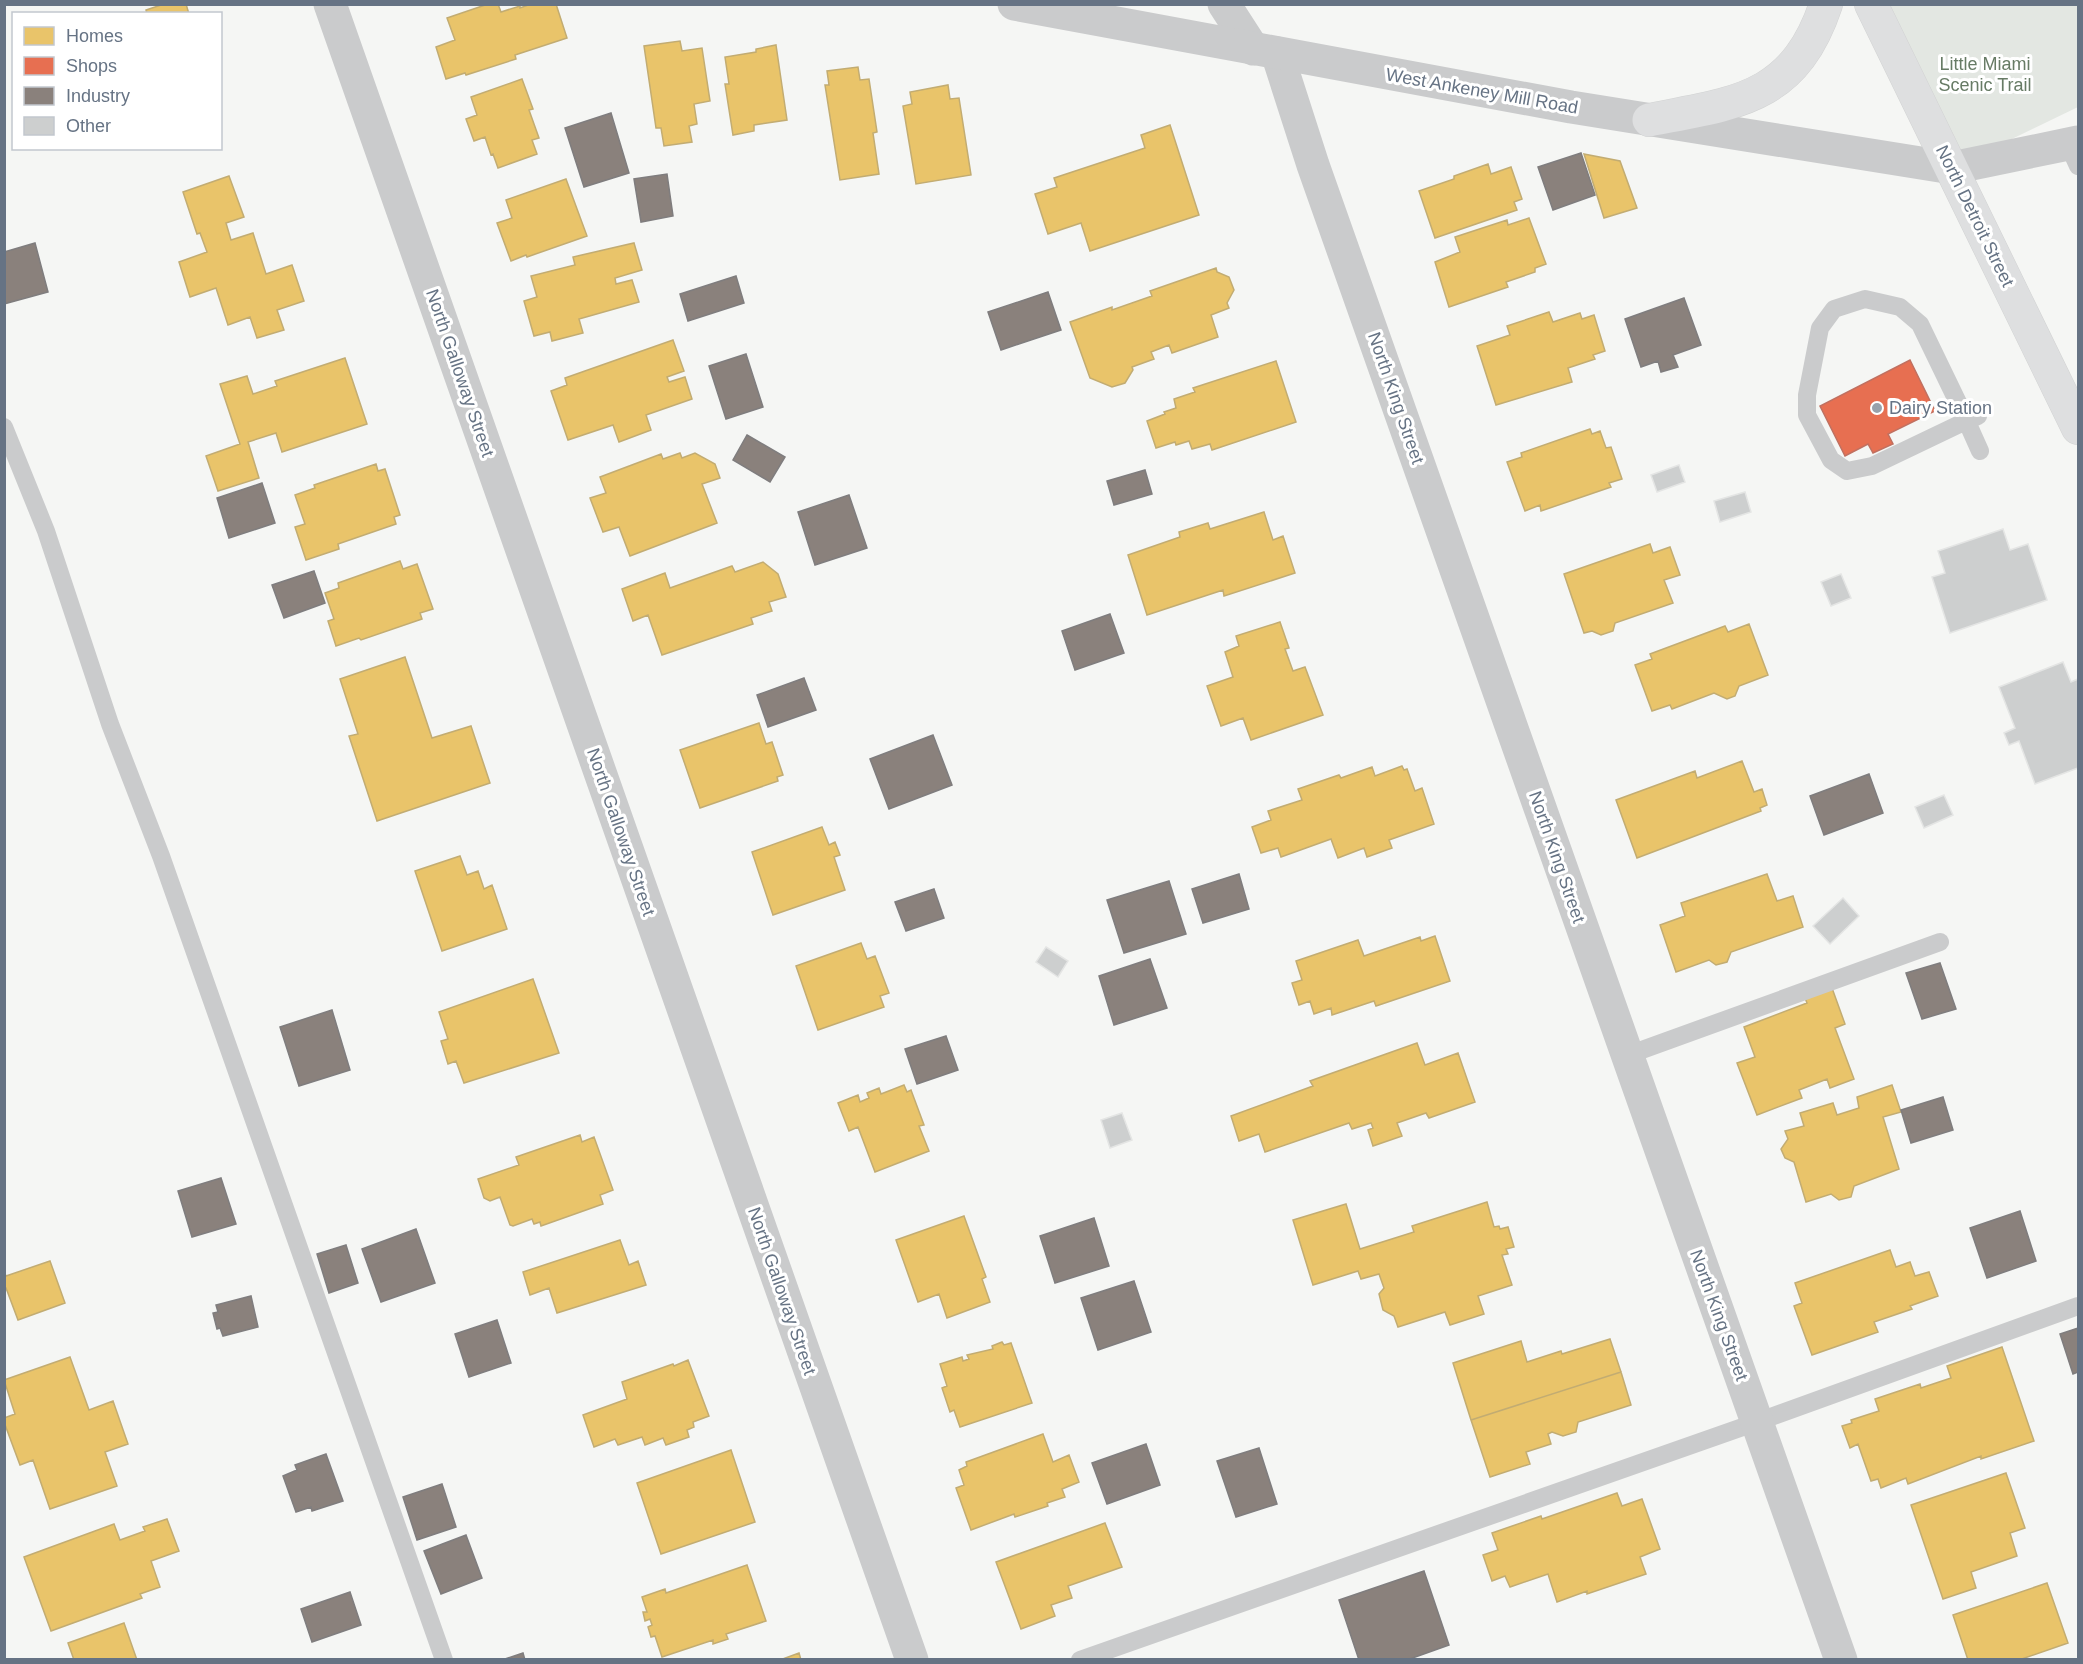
<svg xmlns="http://www.w3.org/2000/svg" width="2083" height="1664" font-family="Helvetica,sans-serif">
<rect width="100%" height="100%" fill="#f5f6f4"/>
<path fill="#e3e7e2" d="M1871,5H2078V107L1952,168Z"/>
<path fill="#e9c46a" stroke="#c2ac72" stroke-width="1.5" d="M164,4H186L189,14H147L146,10Z
M488,4H498L501,12L520,6V8L531,4H556L567,38L515,55L516,59L466,75L465,73L446,79L436,47L455,40L447,18Z
M680,41L682,51L702,48L710,101L694,104L697,124L689,126L692,142L664,146L661,128H656L644,46Z
M776,45L787,120L754,125V131L733,135L725,84H729L725,57L756,52V49Z
M858,67L860,80L869,79L877,132L873,133L879,174L840,180L825,85H829L827,71Z
M522,79L533,109L529,110L539,138L532,140L537,154L498,168L493,154L491,155L485,137L474,141L466,119L477,115L471,97Z
M948,85L950,99L959,98L971,175L916,184L903,106L912,104L910,92Z
M1170,125L1199,215L1090,251L1081,223L1048,234L1035,194L1057,187L1054,178L1145,148L1141,135Z
M1584,154L1620,161L1637,208L1604,218Z
M1488,164L1491,174L1511,167L1522,199L1514,202L1517,210L1435,238L1419,191L1454,179V176Z
M229,176L244,217L226,223L231,240L253,233L266,274L292,265L304,301L277,310L284,330L257,338L250,317L228,325L216,288L190,297L179,262L207,252L200,233L197,234L183,192Z
M566,179L587,236L527,257L526,255L511,261L497,223L512,218L506,200Z
M1529,218L1546,264L1535,268V272L1506,282L1508,287L1449,307L1435,262L1460,252L1455,237L1507,220L1508,225Z
M634,243L642,270L615,278L616,284L632,280L639,302L579,319L583,333L552,341L550,332L534,336L524,301L537,297L531,276L575,265L573,257Z
M1216,268L1217,272L1229,277L1234,290L1227,303L1229,308L1211,315L1218,337L1172,353L1169,345L1151,352L1154,359L1132,367L1133,370L1125,383L1112,387L1090,378L1070,322L1112,307V310L1152,296L1150,291Z
M1549,312L1553,322L1580,313L1582,319L1594,315L1605,351L1593,355L1595,359L1568,368L1572,382L1496,405L1477,346L1510,335L1507,326Z
M673,340L684,371L667,377L669,382L685,377L692,399L646,415L651,430L619,442L613,425L568,440L551,391L567,385L565,378Z
M345,358L367,424L282,452L276,433L248,442L259,478L218,491L206,456L240,444L220,384L247,376L253,394L277,386L275,381Z
M1276,361L1296,422L1212,450L1210,444L1192,449L1189,441L1176,445L1175,442L1156,448L1147,421L1165,414L1164,412L1176,408L1174,399L1195,392L1193,388Z
M1590,429L1592,434L1600,431L1606,448L1611,447L1622,479L1609,483L1611,487L1541,511L1540,505L1525,511L1507,462L1522,457L1521,453Z
M680,453L682,458L695,453L715,464L720,478L702,484L717,523L630,556L619,527L603,532L590,498L606,493L600,477L661,454L663,459Z
M376,464L378,471L385,469L400,515L394,517L396,524L338,544L339,549L306,560L295,527L305,524L295,495L315,488L314,485Z
M1264,512L1273,540L1283,536L1295,573L1224,596L1223,590L1147,615L1128,555L1180,537L1179,532L1208,523L1210,529Z
M1650,544L1653,553L1670,547L1680,575L1664,580L1673,603L1615,623L1613,631L1601,635L1592,631L1584,633L1564,574Z
M400,561L403,569L417,564L433,609L420,613L422,619L361,640L359,638L336,646L328,621L334,619L325,593L339,588L338,583Z
M763,562L778,574L786,597L769,602L772,611L751,618L753,624L662,655L648,615L633,621L622,589L665,573L670,588L732,566L735,572Z
M1280,622L1289,648L1285,649L1293,671L1305,667L1323,715L1251,740L1243,718L1221,726L1207,686L1233,677L1225,652L1239,646L1236,636Z
M1749,624L1768,675L1739,686L1735,696L1727,699L1714,693L1672,709L1670,705L1652,711L1635,665L1652,659L1650,654L1725,626L1728,632Z
M405,657L432,738L471,726L490,783L377,821L349,736L358,734L340,679Z
M759,723L766,744L772,742L783,775L777,777L778,781L700,808L680,750Z
M1742,761L1754,792L1762,789L1767,805L1760,808L1761,811L1637,858L1616,800L1695,771L1697,778Z
M1402,766L1404,770L1407,769L1415,791L1422,788L1434,824L1389,840L1392,848L1367,857L1364,848L1338,858L1331,839L1281,857L1278,848L1261,853L1252,827L1271,820L1268,811L1302,800L1298,789L1339,775L1341,778L1372,767L1375,776Z
M822,827L829,845L835,842L840,855L834,857L845,890L773,915L752,852Z
M460,856L467,875L478,871L484,889L492,885L507,929L442,951L415,871Z
M1767,874L1777,901L1793,896L1803,927L1731,952L1727,962L1716,965L1709,960L1676,972L1660,925L1685,916L1681,903Z
M1435,936L1450,981L1376,1006L1374,1001L1332,1015L1331,1008L1314,1014L1310,1001L1299,1005L1292,983L1302,980L1296,961L1358,940L1364,956L1420,937L1421,941Z
M861,943L867,959L875,956L889,993L880,996L884,1007L818,1030L796,966Z
M533,979L559,1053L464,1083L456,1061L448,1064L441,1041L448,1039L439,1012Z
M1832,988L1845,1024L1835,1028L1854,1079L1830,1088L1827,1079L1799,1090L1802,1098L1757,1115L1737,1063L1755,1057L1744,1027L1807,1003L1805,998Z
M1417,1043L1425,1065L1458,1053L1475,1102L1429,1118L1426,1113L1397,1123L1402,1136L1373,1146L1368,1130L1373,1128L1371,1123L1352,1129L1349,1123L1265,1152L1259,1134L1239,1141L1231,1116L1313,1086L1310,1081Z
M904,1085L907,1092L911,1090L924,1125L919,1126L929,1151L875,1172L858,1127L849,1131L838,1103L858,1095L860,1102L869,1098L867,1093L879,1088L881,1094Z
M1892,1085L1901,1112L1883,1117L1899,1169L1854,1186L1851,1197L1839,1200L1831,1194L1806,1202L1794,1162L1785,1158L1781,1149L1788,1139L1785,1131L1804,1126L1800,1113L1833,1103L1837,1115L1859,1108L1857,1097Z
M580,1135L582,1142L594,1137L613,1190L600,1195L603,1204L541,1226L540,1222L534,1224L532,1219L513,1226L510,1225L500,1197L490,1201L484,1198L478,1179L519,1165L516,1157Z
M1487,1202L1494,1227L1499,1226L1500,1229L1508,1227L1514,1247L1506,1249L1508,1254L1502,1255L1512,1285L1478,1296L1484,1314L1450,1325L1445,1312L1398,1327L1394,1316L1383,1310L1379,1294L1384,1288L1379,1274L1361,1279L1358,1271L1313,1285L1293,1220L1346,1204L1360,1249L1414,1232L1412,1226Z
M964,1216L986,1277L982,1279L990,1302L947,1318L939,1294L918,1302L896,1240Z
M620,1240L629,1265L638,1261L646,1285L557,1313L549,1288L530,1295L523,1272Z
M1890,1250L1896,1267L1910,1262L1915,1276L1929,1272L1938,1296L1910,1306L1912,1309L1874,1322L1878,1332L1812,1355L1794,1306L1802,1303L1795,1283Z
M50,1261L65,1303L18,1320L6,1288H4V1271L6,1276Z
M1610,1339L1621,1372L1471,1420L1453,1363L1521,1341L1527,1362L1561,1351L1562,1354Z
M1002,1342L1004,1345L1011,1343L1032,1403L960,1427L954,1410L950,1412L942,1388L947,1386L940,1364L962,1357L963,1361L969,1359L967,1355L993,1349L992,1346Z
M2002,1347L2034,1441L1981,1459V1456L1908,1484L1906,1478L1881,1488L1878,1479L1871,1481L1858,1444L1850,1448L1842,1426L1852,1423L1851,1420L1879,1411L1875,1399L1920,1384L1921,1388L1951,1378L1947,1366Z
M70,1357L89,1410L113,1401L128,1444L105,1452L117,1486L50,1509L33,1460L20,1465L4,1422V1418L15,1414L4,1380Z
M688,1360L709,1416L693,1422L694,1427L687,1430L689,1437L666,1445L663,1438L645,1445L642,1437L618,1445L615,1439L594,1447L583,1415L627,1399L622,1382L673,1364L674,1366Z
M1621,1372L1631,1405L1578,1422L1576,1432L1563,1436L1552,1432L1548,1434L1551,1444L1526,1452L1530,1464L1490,1477L1471,1420Z
M1043,1434L1053,1462L1069,1455L1079,1482L1062,1489L1065,1497L1047,1503L1048,1506L1015,1517L1014,1514L971,1530L956,1488L964,1485L959,1470L967,1466L966,1462Z
M731,1450L755,1522L661,1554L637,1483Z
M2006,1473L2025,1528L2010,1533L2017,1556L1971,1572L1976,1588L1943,1599L1911,1505Z
M1617,1493L1622,1506L1642,1499L1660,1549L1640,1557L1646,1574L1587,1594V1591L1557,1602L1548,1574L1510,1587L1505,1576L1492,1581L1483,1555L1498,1550L1492,1533L1541,1516L1542,1519Z
M167,1519L179,1551L151,1561L160,1587L140,1594L142,1598L51,1631L24,1557L114,1524L120,1540L145,1531L143,1527Z
M1105,1523L1122,1567L1068,1586L1072,1598L1051,1605L1055,1616L1021,1629L996,1562Z
M747,1565L766,1621L726,1634L728,1639L713,1644V1640L662,1657L655,1636L651,1637L648,1627L652,1625L650,1619L645,1621L643,1612H647L642,1597L665,1589L666,1593Z
M2047,1583L2068,1643L2019,1660H1968L1953,1615Z
M124,1623L137,1660H74L68,1643Z
M799,1653L801,1660H780Z"/>
<path fill="#e76f51" stroke="#c07060" stroke-width="1.5" d="M1910,360L1935,411L1888,434L1893,444L1873,453L1868,444L1845,456L1820,406Z"/>
<path fill="#8a817c" stroke="#7f7d7e" stroke-width="1.5" d="M611,113L629,173L584,187L565,128Z
M1581,153L1595,195L1553,210L1538,167Z
M667,174L673,216L641,222L634,179Z
M35,243L48,292L4,304V252Z
M736,276L744,303L688,321L680,294Z
M1048,292L1061,330L1001,350L988,312Z
M1684,298L1701,345L1673,355L1678,367L1661,372L1658,361L1641,367L1625,319Z
M746,354L763,407L726,419L709,366Z
M747,435L785,457L770,482L733,460Z
M1145,470L1152,494L1114,505L1107,481Z
M262,483L275,523L229,538L217,498Z
M849,495L867,548L815,565L798,512Z
M314,571L325,603L284,618L272,585Z
M1110,614L1124,653L1075,670L1062,631Z
M804,678L816,710L768,727L757,695Z
M933,735L952,785L889,809L870,759Z
M1869,774L1883,813L1824,835L1810,796Z
M1239,874L1249,909L1203,923L1192,889Z
M1169,881L1186,934L1124,953L1107,900Z
M934,889L944,918L906,931L895,902Z
M1150,959L1167,1008L1114,1025L1099,976Z
M1940,963L1956,1009L1922,1019L1906,973Z
M332,1010L350,1070L299,1086L280,1027Z
M946,1036L958,1070L917,1084L905,1049Z
M1943,1097L1953,1130L1911,1143L1901,1110Z
M221,1178L236,1224L192,1237L178,1191Z
M2020,1211L2036,1261L1987,1278L1970,1228Z
M1094,1218L1109,1266L1055,1283L1040,1236Z
M416,1229L435,1283L381,1302L362,1249Z
M346,1245L358,1283L329,1293L317,1254Z
M1134,1281L1151,1332L1098,1350L1081,1298Z
M251,1296L258,1327L223,1336L220,1328L217,1329L213,1313L218,1312L216,1305Z
M497,1320L511,1363L469,1377L455,1334Z
M2078,1328V1372L2073,1374L2060,1334Z
M1146,1444L1160,1485L1107,1504L1092,1463Z
M1259,1448L1277,1504L1236,1517L1217,1461Z
M326,1454L343,1501L312,1511L311,1507L296,1512L283,1476L297,1470L295,1465Z
M442,1484L456,1527L417,1540L403,1497Z
M466,1535L482,1578L441,1594L424,1551Z
M1424,1571L1449,1645L1407,1660H1359L1339,1600Z
M350,1592L361,1625L312,1642L301,1609Z
M523,1653L525,1660H502Z"/>
<path fill="#cdcfcf" stroke="#e4e5e4" stroke-width="1.5" d="M1679,465L1685,482L1657,492L1651,475Z
M1745,492L1751,512L1720,522L1714,501Z
M2003,529L2010,550L2028,544L2047,600L1950,633L1932,577L1945,573L1938,551Z
M1841,574L1851,598L1831,606L1821,582Z
M2063,662L2071,682L2078,679V768L2035,784L2019,741L2009,745L2004,733L2015,728L1999,687Z
M1944,795L1953,815L1924,828L1915,807Z
M1843,898L1859,916L1830,944L1813,926Z
M1046,947L1068,961L1058,977L1036,962Z
M1122,1113L1132,1140L1110,1148L1101,1120Z"/>
<g fill="none" stroke-linecap="round" stroke-linejoin="round">
<g stroke="#d2d3d3" stroke-width="34">
<path id="trunk" d="M1871,4L2078,428
M1649,120C1736,103 1794,100 1826,4"/>
</g>
<path stroke="#cacbcc" stroke-width="18" d="M2068,144L2078,166
M1978,416L1966,421L1872,466L1847,471L1831,460L1807,415V395L1820,328L1834,309L1865,299L1900,307L1920,324L1963,413L1980,451
M4,427L46,531L110,724L161,856L444,1660
M1628,1055L1940,942
M1080,1660L1757,1422L2078,1306"/>
<path stroke="#cacbcc" stroke-width="33" d="M330,4L912,1660
M1224,4L1253,49
M1277,53L1313,165L1841,1660
M1952,168L2078,142"/>
<path stroke="#cacbcc" stroke-width="33" d="M1014,4L1571,107L1952,168"/>
<use href="#trunk" stroke="#dedfe0" stroke-width="33"/>
</g>
<circle fill="#98a1ab" stroke="#fff" stroke-width="2" cx="1877" cy="408" r="6"/>
<g text-anchor="middle" stroke-width="6" stroke-linejoin="round" paint-order="stroke">
<g font-size="18" fill="#677b65" stroke="#fff">
<text x="1985" y="70">Little Miami<tspan x="1985" dy="21">Scenic Trail</tspan></text>
</g>
<g font-size="18" fill="#667384" stroke="#fff">
<text transform="translate(1482 91) rotate(10)" y="6">West Ankeney Mill Road</text>
<text transform="translate(1975 216) rotate(64)" y="6">North Detroit Street</text>
<text transform="translate(460 373) rotate(71)" y="6">North Galloway Street</text>
<text transform="translate(1396 398) rotate(71)" y="6">North King Street</text>
<text transform="translate(621 832) rotate(71)" y="6">North Galloway Street</text>
<text transform="translate(1557 857) rotate(71)" y="6">North King Street</text>
<text transform="translate(782 1291) rotate(71)" y="6">North Galloway Street</text>
<text transform="translate(1719 1315) rotate(70)" y="6">North King Street</text>
</g>
<g font-size="18" fill="#667384" stroke="#fff" text-anchor="start">
<text x="1889" y="414">Dairy Station</text>
</g>
</g>
<rect width="2083" height="1664" fill="none" stroke="#667384" stroke-width="12"/>
<rect x="12" y="12" width="210" height="138" fill="#ffffff" stroke="#c2c7ce" stroke-width="1.5"/>
<rect x="24" y="27" width="30" height="18" fill="#e9c46a" stroke="#c2c7ce" stroke-width="1.5"/>
<text x="66" y="42" font-size="18" fill="#667384">Homes</text>
<rect x="24" y="57" width="30" height="18" fill="#e76f51" stroke="#c2c7ce" stroke-width="1.5"/>
<text x="66" y="72" font-size="18" fill="#667384">Shops</text>
<rect x="24" y="87" width="30" height="18" fill="#8a817c" stroke="#c2c7ce" stroke-width="1.5"/>
<text x="66" y="102" font-size="18" fill="#667384">Industry</text>
<rect x="24" y="117" width="30" height="18" fill="#cdcfcf" stroke="#c2c7ce" stroke-width="1.5"/>
<text x="66" y="132" font-size="18" fill="#667384">Other</text>
</svg>
